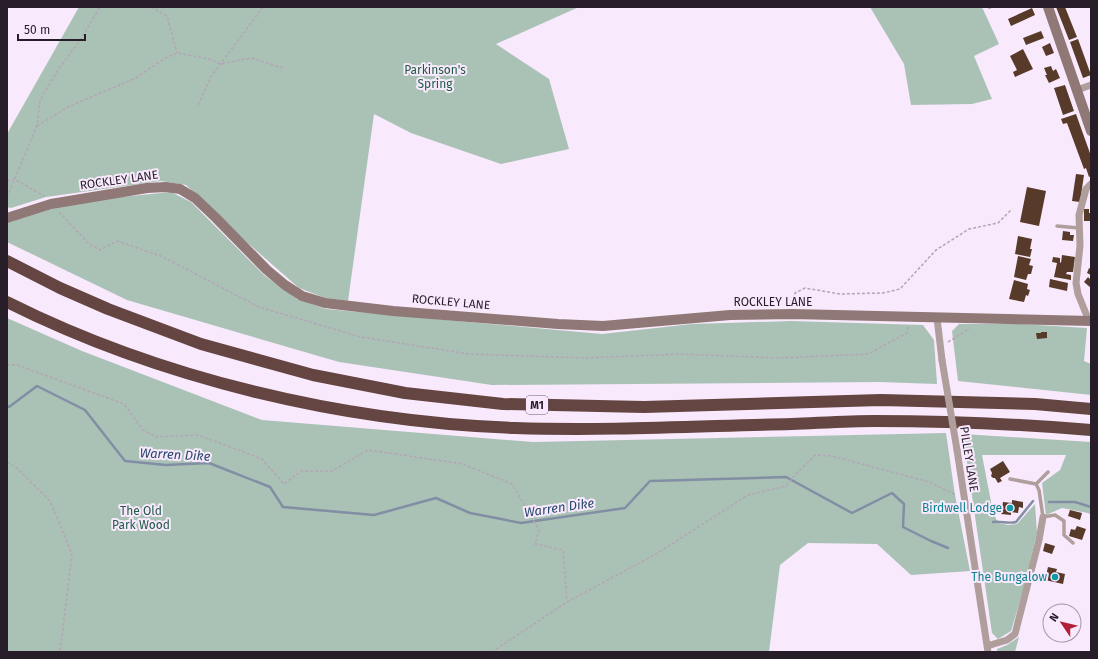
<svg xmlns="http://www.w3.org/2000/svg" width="1098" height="659" font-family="'Fira Sans',sans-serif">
<rect width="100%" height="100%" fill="#f9e9fc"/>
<path fill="#aac2b6" d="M79,7H579L496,44L549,79L569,149L501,164L411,133L374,114L348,301L325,298L299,288L242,238L186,185L161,181L46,197L11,208L7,207V134Z
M870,7H982L999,44L974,56L992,99L972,104L911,105L904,64Z
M171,192L191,202L264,275L297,299L326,309L602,334L692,324L791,321L923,325L934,340L937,384L879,382L492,385L339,362L127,300L7,242V223L58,207L111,198Z
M7,318L82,351L262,420L533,442L946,433L955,495L970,571L911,575L877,544L808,543L780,565L769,652H7Z
M959,324H1020L1087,328L1084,361L1091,364V395L958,381L952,331Z
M963,434L1091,442V515L1088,513L1062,508L1046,515L1042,483L1060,470L1066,455H982L993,512L998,523L1008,525L1017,524L1035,504L1037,533L1023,591L1011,631L998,639L992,633Z
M1019,637L1015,652H997V649L1007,645Z"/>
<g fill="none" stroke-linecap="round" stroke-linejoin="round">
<path stroke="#828ea4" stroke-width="2.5" d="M7,406L9,407L37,386L85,410L125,461L166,465L209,463L270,487L283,507L374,515L436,498L470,513L521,523L625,508L650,481L786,477L852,513L892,493L904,504L903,527L931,541L948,548
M1049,502H1075L1091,507
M993,522C1001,521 1008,524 1016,522L1033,501"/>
</g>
<path fill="#573a29" d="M1056,7H1065L1077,37L1069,40Z
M1032,8L1035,15L1011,26L1008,19Z
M1041,31L1044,38L1026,45L1023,38Z
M1078,39L1091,75L1083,78L1070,42Z
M1050,43L1054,53L1046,56L1042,47Z
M1023,49L1033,69L1015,77L1013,72L1017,70L1010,56Z
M1051,66L1053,71L1056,69L1060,78L1049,83L1045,75H1047L1044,68Z
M1065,85L1074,111L1063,115L1054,88Z
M1076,114L1091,156V176L1089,177L1086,168L1084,169L1067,123L1063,124L1061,119Z
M1076,174L1084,175L1080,202L1072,201Z
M1027,187L1046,191L1039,226L1020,222Z
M1084,209H1089V213H1091V221H1084Z
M1063,231L1070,232V235H1074L1073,241L1062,240Z
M1018,236L1032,239L1030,249H1032L1030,257L1015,254Z
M1062,255L1075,257L1073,272H1067L1066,274L1071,275V280L1054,277L1057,263L1052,262L1053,257L1060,258V262L1061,263Z
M1018,256L1031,259L1029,265L1033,266L1031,274H1028L1026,280L1014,277Z
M1089,268L1091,269V275L1087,273Z
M1088,277L1091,280V288L1084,282Z
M1050,279L1068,283L1067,291L1049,287Z
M1014,280L1028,284L1027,289L1030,290L1028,296L1026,295L1024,302L1009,299Z
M1041,332H1047V338L1037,339L1036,333H1041Z
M1003,461L1010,472L1000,478L1002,481L998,483L995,478H993L991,476L992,473L990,469Z
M1012,500L1023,502V508L1019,507L1018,513L1011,512V515L1001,514L1003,502L1012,503Z
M1070,510L1082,513L1080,520L1068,516Z
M1077,526L1086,529L1082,540L1069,536L1071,529L1075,530Z
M1045,543L1055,546L1052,554L1043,551Z
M1048,567L1057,569L1056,572L1065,574L1063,584L1045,580Z"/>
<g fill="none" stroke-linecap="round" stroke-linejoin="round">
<path stroke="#b3a5b6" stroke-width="1.5" stroke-dasharray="3 2" stroke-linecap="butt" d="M151,7L167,16L177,53
M198,105L211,77L263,7
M37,126L68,107L136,78L165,58L177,53L209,59L220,64L251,58L283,68
M7,181L14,179L44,196
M7,197L37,126L40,100L58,70L81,39L100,7
M59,212L89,244L100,250L117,241L161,256L259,307L361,337L469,354L586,358L679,354L780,358L868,354L907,333L908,327
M792,304L795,293L805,288L840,294L883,293L900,289L936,250L969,229L998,223L1012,209
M948,342L970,328
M7,365H17L124,404L143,430L157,437L198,435L262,459L284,484L301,471H332L368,450L463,464L512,484L539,530L535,544L563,550L567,602
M7,462L18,469L50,501L72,554L60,652
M492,652L567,602L656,554L748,495L786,486L796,474L815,455L832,456L929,482L956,495"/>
<path stroke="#af9e9c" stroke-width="3.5" d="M989,7H990
M1057,226L1079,228
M1010,479L1036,484
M1036,484L1039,490L1043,517L1055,515L1064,521V535L1073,543
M1036,484L1048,472"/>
<path stroke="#af9e9c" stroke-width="7" d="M1077,90L1091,85
M937,318L942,360
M1089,321L1078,294L1076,283L1080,246L1079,215L1086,189L1091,184
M957,450L988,652
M987,646L1007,640L1015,634L1039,540L1043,517"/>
<path stroke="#8f7875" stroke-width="10" d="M1048,7L1091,131
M7,218L51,204L147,188L166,187L180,189L195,198L216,218L267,270L285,285L302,296L325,303L393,311L558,324L603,326L730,315L792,314L1091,321"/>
<path stroke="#644542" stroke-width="12" d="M7,261L60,288L108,309L201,344L313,375L405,393L503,404L644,407L881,400L1035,404L1091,409
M7,302C161,379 343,422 515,428C607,431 700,426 792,424C819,423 847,421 875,421C947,421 1019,424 1091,430"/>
<path stroke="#af9e9c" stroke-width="7" d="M942,360L957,450"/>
</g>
<g fill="#0f9aa8" stroke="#f9e9fc" stroke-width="1.5">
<circle cx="1010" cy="508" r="4"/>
<circle cx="1055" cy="577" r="4"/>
</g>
<g text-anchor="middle" stroke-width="4" stroke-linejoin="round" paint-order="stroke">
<rect fill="#f9e9fc" stroke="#665a68" stroke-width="1" x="526" y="396" width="22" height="18" rx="3"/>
<g font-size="11" font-weight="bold" fill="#271d29">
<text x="537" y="409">M1</text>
</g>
<g font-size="12" fill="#1f5b44" stroke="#f9e9fc">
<text x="435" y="74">Parkinson's<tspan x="435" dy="14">Spring</tspan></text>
<text x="141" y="515">The Old<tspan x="141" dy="14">Park Wood</tspan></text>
</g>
<g font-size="12" fill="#271d29" stroke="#f9e9fc">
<text transform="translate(119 180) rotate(-8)" y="4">ROCKLEY LANE</text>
<text transform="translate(451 302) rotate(5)" y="4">ROCKLEY LANE</text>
<text x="773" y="306">ROCKLEY LANE</text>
<text transform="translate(969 459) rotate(81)" y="4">PILLEY LANE</text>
</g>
<g font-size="12" fill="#0d838f" stroke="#f9e9fc" text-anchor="end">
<text x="1002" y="512">Birdwell Lodge</text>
<text x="1047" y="581">The Bungalow</text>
</g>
<g font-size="13" font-style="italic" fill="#26486c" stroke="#f9e9fc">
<text transform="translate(175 454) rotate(3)" y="5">Warren Dike</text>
<text transform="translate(559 507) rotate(-8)" y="5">Warren Dike</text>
</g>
</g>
<rect width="1098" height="659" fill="none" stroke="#271d29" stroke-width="16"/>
<g transform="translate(1062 623) rotate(305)"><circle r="19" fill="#f9e9fc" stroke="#a597a8"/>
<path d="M0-3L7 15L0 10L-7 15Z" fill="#b21f37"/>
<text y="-6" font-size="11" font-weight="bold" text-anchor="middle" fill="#271d29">N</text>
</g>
<path d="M18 34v6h67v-6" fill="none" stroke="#271d29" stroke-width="2"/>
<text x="24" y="34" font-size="12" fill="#271d29" stroke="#f9e9fc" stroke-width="3" paint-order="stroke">50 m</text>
</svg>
